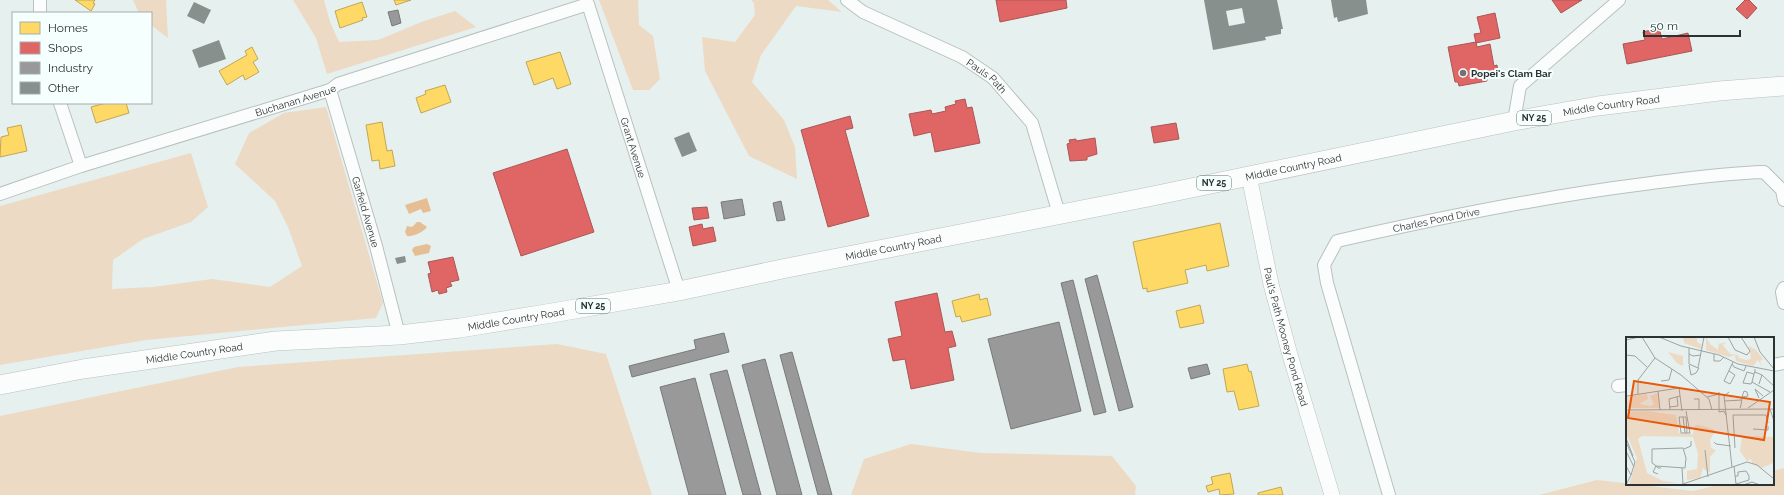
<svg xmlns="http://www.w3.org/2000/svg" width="1784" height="495" font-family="Raleway,sans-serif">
<rect width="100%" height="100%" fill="#e6f0ee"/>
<path fill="#ecdac4" d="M133,0H166L168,38L151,25V13H139Z
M293,0H324L330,22L339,42L378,40L424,21L455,11L476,27L327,74L316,38Z
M599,0H638L639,25L653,36L660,79L649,90H633Z
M751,0H828L842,12L796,6L761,55L752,82L784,120L795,147L797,179L749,156L705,71L702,37L735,42L755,15L754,3Z
M326,107L383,303L376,318L146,340L0,365V206L191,153L208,207L191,222L143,239L113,260L112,289L153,287L212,279L270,287L302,266L288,227L275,201L235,164L249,133L284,113Z
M557,344L606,354L652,495H0V416L238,367Z
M911,444L981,453L1112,456L1136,486L1135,495H851L864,459Z
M1784,468V495H1539L1597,480L1693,491L1722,484H1773V471Z"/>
<path fill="#e6be93" d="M427,198L431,211L423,213L421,209L409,214L405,205Z
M417,222H420L427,227C424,232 412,237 407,236L405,232L407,226L412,227Z
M427,244L431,246L429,253L415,256L412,250L414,247Z"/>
<path fill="#ffd966" stroke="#c0a756" d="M75,0H95L93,3L95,4L91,11Z
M394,0H411L396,5Z
M362,2L367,17L362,18L363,20L340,28L335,11Z
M252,47L258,59L253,62L259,72L245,80L243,75L227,85L219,71L247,55L245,51Z
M560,52L571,84L557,89L553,78L534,85L526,62Z
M445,85L451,102L421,113L416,98L426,94L425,91Z
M106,103H126L129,113L96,123L91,107Z
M382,122L387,151L392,150L395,166L380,169L379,160L372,161L366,125Z
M21,125L27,151L0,157L1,137L9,135L7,128Z
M1220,223L1229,266L1207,271L1206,265L1185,270L1188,283L1147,292V288L1143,289L1133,242Z
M979,294L980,300L987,298L991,315L962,322L960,316L956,317L952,301Z
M1200,305L1204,323L1180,328L1176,311Z
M1247,364L1249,372L1251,371L1259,406L1239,410L1234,391L1227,392L1223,369Z
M1230,473L1234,494L1220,495L1219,489L1208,492L1206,486L1213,484L1211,477Z
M1281,487L1283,495H1258V493Z"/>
<path fill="#e06666" stroke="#aa5656" d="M996,0H1066L1067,8L1000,22Z
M1552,0H1582L1561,13Z
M1745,0H1749L1757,8L1747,19L1736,9Z
M1495,13L1500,38L1476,43L1474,34L1481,33L1477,17Z
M1659,28L1662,39L1688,33L1692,51L1627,64L1623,44L1645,40L1643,32Z
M1476,42L1477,47L1490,44L1494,66L1497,65L1498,73L1486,75L1487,81L1459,86L1458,82H1455L1448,47Z
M965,99L967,108L972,107L980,143L935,152L931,132L914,136L909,114L931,110L932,114L946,111L945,107L956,104L955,101Z
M850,116L853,128L845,130L869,216L828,227L801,130Z
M1176,123L1179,139L1154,143L1151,127Z
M1095,138L1097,154L1087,157V160L1070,161L1067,144L1070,143L1069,140L1076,139V141Z
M567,149L594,232L521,256L493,173Z
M707,207L709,218L694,220L692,208Z
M702,224L703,229L713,227L716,241L693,246L689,227Z
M453,257L459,280L450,282L452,286L446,288L447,292L439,294L438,290L432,292L428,274L431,273L428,262Z
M937,293L945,332L952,331L956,346L948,348L954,380L911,389L905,359L893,361L888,339L902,336L895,302Z"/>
<path fill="#999" stroke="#787a7a" d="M398,10L401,23L392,26L388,12Z
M742,199L745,215L724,219L721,202Z
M781,201L785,220L777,221L773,203Z
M1097,275L1133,407L1119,411L1085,279Z
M1073,280L1106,412L1094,415L1061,283Z
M1059,322L1081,411L1011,429L988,339Z
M724,333L729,352L632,377L629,366L696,349L694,340Z
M792,352L832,495H818L780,355Z
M765,359L802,495H777L742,365Z
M1207,364L1210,374L1191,379L1188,368Z
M727,370L761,495H743L710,374Z
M695,378L726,495H689L660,387Z"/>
<path fill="#88908e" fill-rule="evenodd" d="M1204,0H1277L1283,29H1281V34L1265,37L1266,40L1213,50ZM1242,8L1245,23L1229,26L1226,11Z
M1331,0H1366L1368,14L1338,22L1337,17L1334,18Z
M194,2L211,10L204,24L187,16Z
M219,40L226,59L199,68L192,50Z
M689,132L697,151L682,157L674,138Z
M405,256L406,262L397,264L395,258Z"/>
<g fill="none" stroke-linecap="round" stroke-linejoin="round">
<g stroke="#b9c0bf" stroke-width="14">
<g id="minor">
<path d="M40,0V13"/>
<path id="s1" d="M847,0L863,12L962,57L993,78L1032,123L1059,214"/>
<path id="s2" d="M330,90L376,246L399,335"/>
<path d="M60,103L81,166"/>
<path d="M1514,121L1520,86L1619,0"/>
<path id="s3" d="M0,194L81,166L330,90L338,84L588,4L679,291"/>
<path d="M1784,288L1782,292L1784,303"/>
<path d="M1773,365L1784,363"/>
<path d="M1618,386L1627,385"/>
<path id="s4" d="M1389,495L1327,283L1324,265L1337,241C1438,218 1540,197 1644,184C1684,179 1723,173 1764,172L1782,190L1784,200"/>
</g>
</g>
<g stroke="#b9c0bf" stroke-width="16">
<g id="tertiary">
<path id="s5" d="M1249,176L1271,284L1290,355L1332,495"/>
</g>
</g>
<g stroke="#b9c0bf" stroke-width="20">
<g id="primary">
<path id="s6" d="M0,385L83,369L276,341L399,335L460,328L552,313L679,291L782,269L1148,197L1514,121L1598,106L1719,91L1784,86"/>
</g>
</g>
<use href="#minor" stroke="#fbfdfc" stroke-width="12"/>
<use href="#tertiary" stroke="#fbfdfc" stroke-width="15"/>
<use href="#primary" stroke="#fbfdfc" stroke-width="19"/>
</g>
<circle fill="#6d7474" stroke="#f5fffe" stroke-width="1.5" cx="1463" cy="73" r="4"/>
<g text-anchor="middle" stroke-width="4" stroke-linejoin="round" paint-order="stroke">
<g fill="#f5fffe" stroke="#68706f" stroke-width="1">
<rect x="1517" y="111" width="34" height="14" rx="3"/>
<rect x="1197" y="176" width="34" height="14" rx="3"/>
<rect x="576" y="299" width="34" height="14" rx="3"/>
</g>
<g font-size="9" font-weight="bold" fill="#2c3232">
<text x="1534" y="121">NY 25</text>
<text x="1214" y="186">NY 25</text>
<text x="593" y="309">NY 25</text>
</g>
<g font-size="10" font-weight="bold" fill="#2c3232" stroke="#f5fffe" text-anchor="start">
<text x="1471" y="77">Popei's Clam Bar</text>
</g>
<g font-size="10" fill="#2c3232" stroke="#f5fffe">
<text dy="4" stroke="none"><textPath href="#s1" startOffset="160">Pauls Path</textPath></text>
<text dy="4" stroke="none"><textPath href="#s3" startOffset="310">Buchanan Avenue</textPath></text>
<text dy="4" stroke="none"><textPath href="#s6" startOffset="1637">Middle Country Road</textPath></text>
<text dy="4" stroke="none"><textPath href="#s3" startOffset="769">Grant Avenue</textPath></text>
<text dy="4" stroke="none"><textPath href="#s6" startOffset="1313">Middle Country Road</textPath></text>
<text dy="4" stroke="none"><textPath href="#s2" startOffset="127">Garfield Avenue</textPath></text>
<text dy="4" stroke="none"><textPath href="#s4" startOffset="368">Charles Pond Drive</textPath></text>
<text dy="4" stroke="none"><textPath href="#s6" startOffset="905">Middle Country Road</textPath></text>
<text dy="4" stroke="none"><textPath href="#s6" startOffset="521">Middle Country Road</textPath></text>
<text dy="4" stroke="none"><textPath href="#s5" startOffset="165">Paul's Path Mooney Pond Road</textPath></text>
<text dy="4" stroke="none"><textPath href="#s6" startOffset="197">Middle Country Road</textPath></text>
</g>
</g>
<g transform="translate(1626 337)">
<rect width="148" height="148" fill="#e6f0ee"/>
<path d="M50,0H71V5L76,8L75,12L58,6L57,0ZM80,0L84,7L92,13L93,3V7L100,5L97,8L104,17L112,18L113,21L120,23L125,22L123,9L130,13L137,22L134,24L136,30L132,23L127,29L110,24L109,18L103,20L80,13ZM42,15L57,19V29L51,26ZM32,56L34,71H0V60L21,57L22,62L13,67L25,69L28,67L24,59ZM22,74L50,78L53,96L67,97L68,89L72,88L87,92L89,94L84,103L85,111L90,113L84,120V136L77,131L74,141L61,143V134L71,132L72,117L67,100L16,99L12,102L21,136L37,144L52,146L3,148L11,121L0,96V75ZM124,99L148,100V128L147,126L136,131L126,126L125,122L121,124L114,114L115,106L116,100Z" fill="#ecdac4"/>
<path fill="none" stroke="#9ca4a3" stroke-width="1" d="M16,0L29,21L55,38L83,62L86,73M33,0L55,9L93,18L112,27L148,34M102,0L109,13L121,18L124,14L115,0M128,0L134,15L148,32M0,3L13,0M63,11V27L72,31L78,0M63,17L67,19L75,18M88,17V24H94L98,20M0,18L9,19L21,30M106,27L108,30L118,34L120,29M63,28L65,38L70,36L73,31M103,34L109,38L104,47L98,44L107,25M129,35L136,38L133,47M128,37L121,35L117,46L125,47L126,45L128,37L129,34V32M136,38L148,49M35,44L43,43L46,32M126,45L144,55M32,54L34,73M93,55V75L98,74L100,78M103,55L98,59L106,130M12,57V43L29,21M1,59L53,51L56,74M81,60L93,57M133,61L129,52L137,59M68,62H73V73M99,64L116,63M43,70L52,69L51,60M114,71L115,68L116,61V60L118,54L121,55L122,59L116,60M122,71L148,53M144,72L148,84M0,73L148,72M44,73L43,62L54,59M60,74L64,96H55L53,80H60M57,80L59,96M60,80L61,96M127,92L142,93V89M0,101L7,119M0,105L9,125L5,138M88,105L90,107L105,109M109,111L107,78H140L142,86M58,112L65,109V104M79,113L82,140M0,114L8,130M0,129L5,138L0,148M30,129L59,131L60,121L57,111L26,112V126L29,128L32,131H35M30,129L27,135L32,137M108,129L110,147M56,131L57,147M109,139H112V135L120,134L123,139V143L110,147M54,148L121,125L131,128L148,142M117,148L126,145L134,148"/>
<path fill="#e8590c" fill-opacity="0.15" stroke="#e8590c" stroke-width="2" d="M8,44L144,65L138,103L2,81Z"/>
<rect width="148" height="148" fill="none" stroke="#2c3232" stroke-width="2"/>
</g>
<rect x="12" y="12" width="140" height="92" fill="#f5fffe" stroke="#a5adac"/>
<rect x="20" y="22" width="20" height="12" fill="#ffd966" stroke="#a5adac"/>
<text x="48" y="32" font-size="12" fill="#2c3232">Homes</text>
<rect x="20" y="42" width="20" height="12" fill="#e06666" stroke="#a5adac"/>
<text x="48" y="52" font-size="12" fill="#2c3232">Shops</text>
<rect x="20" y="62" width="20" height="12" fill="#999999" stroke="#a5adac"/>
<text x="48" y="72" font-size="12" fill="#2c3232">Industry</text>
<rect x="20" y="82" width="20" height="12" fill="#88908e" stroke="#a5adac"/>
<text x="48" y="92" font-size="12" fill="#2c3232">Other</text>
<path d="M1644 30v6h96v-6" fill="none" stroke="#2c3232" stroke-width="2"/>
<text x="1650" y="30" font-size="12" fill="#2c3232" stroke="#f5fffe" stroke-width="3" paint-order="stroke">50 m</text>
</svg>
